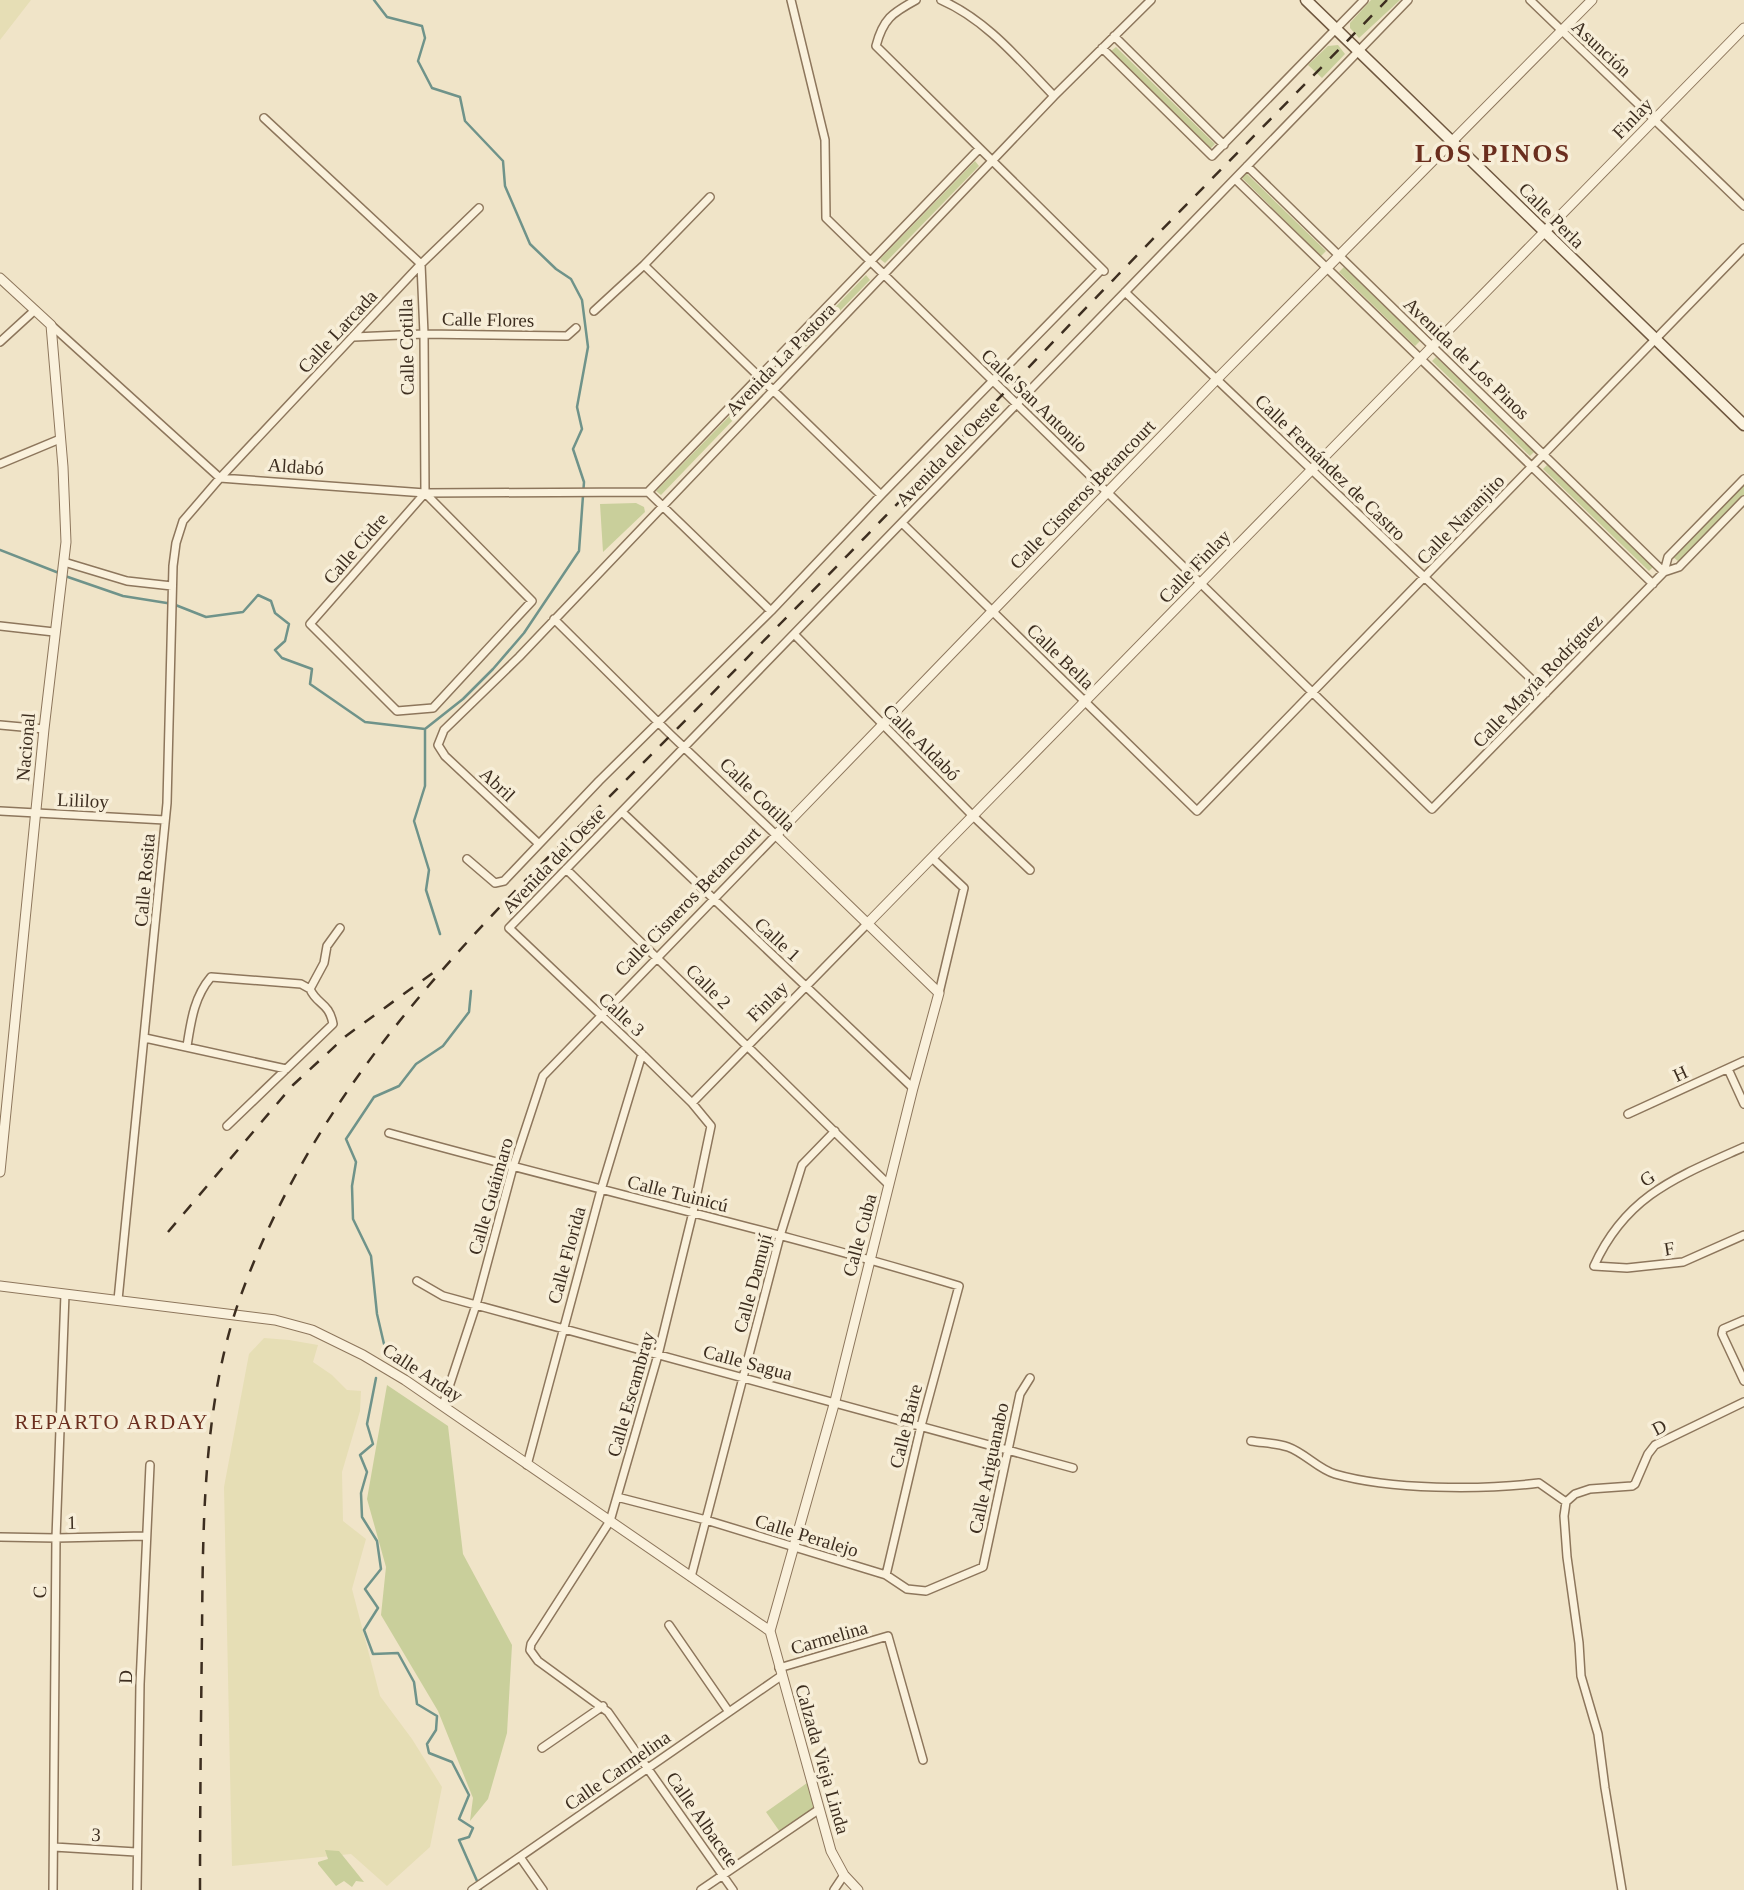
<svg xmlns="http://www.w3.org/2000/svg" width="1744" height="1890" font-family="'Times New Roman',serif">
<rect width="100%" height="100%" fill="#f0e4c8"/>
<path fill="#e6deb5" d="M0,0H31L0,40Z
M264,1338L289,1340L318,1345L313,1362L332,1375L347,1390L361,1391L360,1411L342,1472L343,1521L366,1539L352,1589L380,1696L412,1739L442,1787L430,1847L387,1886L351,1854L232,1866L224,1487L249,1354Z"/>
<path fill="#c9cf9b" d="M1371,0H1400L1359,38L1350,28V23Z
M1338,45L1345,54L1322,78L1308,65L1328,46Z
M1116,47L1215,144L1210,149L1111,51Z
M975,161L979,166L885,263L880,259Z
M1246,173L1326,251L1321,256L1242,178Z
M1344,267L1420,341L1415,346L1339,272Z
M866,275L870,280L774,379L770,375Z
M1436,357L1534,452L1530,456L1432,361Z
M756,389L759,393L661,495L656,491Z
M1547,465L1653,567L1649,571L1543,469Z
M1744,483V496L1679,562L1672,556Z
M636,503L644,507L645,512L603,552L600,504Z
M387,1385L448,1426L463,1554L512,1645L507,1733L488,1799L470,1821L473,1798L438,1711L381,1615L386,1567L367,1499Z
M807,1783L815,1808L780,1832L766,1812Z
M325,1850L339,1851L364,1882L356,1881L352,1887L344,1881L336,1886L318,1864V1862L328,1859Z"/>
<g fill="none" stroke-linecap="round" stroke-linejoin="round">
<path stroke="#6f938a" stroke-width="2.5" d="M0,550L59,573
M65,576L123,596L173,604L206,617L243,612L258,595L271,601L275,613L289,624L285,641L275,650L282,658L312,669L310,684L365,722L425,729L463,699L493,669L524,633L579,551L584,482L573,449L582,429L577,407L588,347L582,300L571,279L556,269L530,244L505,186L503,161L465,121L460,97L432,88L418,61L425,38L422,26L387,17L374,0
M425,729V786L414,821L429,870L426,890L440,934
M384,1344L377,1314L371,1256L353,1219L352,1186L356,1162L346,1139L374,1097L399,1086L416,1064L443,1046L469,1012L471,991
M376,1378L367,1424L373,1444L360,1455L367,1472L361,1493L362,1517L377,1541L381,1569L365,1589L378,1608L364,1630L373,1654L398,1653L414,1682L417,1704L437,1716L436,1730L427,1744L429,1753L452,1762L469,1795L459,1819L473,1828L469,1837L459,1840L481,1890"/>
<g stroke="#8d765c" stroke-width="10">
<path id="minor" d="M791,0L825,140L826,218L1432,809L1664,572L1679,567L1744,500
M916,0C892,13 883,19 876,46L1104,271
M941,0C987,20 1020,61 1054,96
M1530,0L1744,206
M1114,36L1224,145
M1102,48L1212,156L1364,0
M264,118L421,264L424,334L425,493L532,601L433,708L397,711L310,624L425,493
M1247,166L1664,572
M1235,179L1653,584
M644,265L881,495
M1125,292L1546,693
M594,311L644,265L710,197
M51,325L220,478L425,493L648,492L771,611
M354,337L424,334L567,336L576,328
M0,342L35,310
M0,464L60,439
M648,492L979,149
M902,523L1197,811L1744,248
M64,562L127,581L172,586
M1664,572L1668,557L1744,479
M0,626L54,632
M794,634L972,815L1030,870
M0,725L44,729
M0,811L165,820
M622,812L913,1088
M538,843L445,756L438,745L444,730L519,657L1054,96L1151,0
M932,858L964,888L939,993
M467,859L495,883L504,881L599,781L771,611L881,495L1102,269
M566,869L889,1185
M310,989L324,963L327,946L340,928
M145,1038L286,1069
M187,1046C191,1021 194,997 211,977L301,984L310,989C317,1005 329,1002 333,1024L227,1126
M1728,1069L1744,1104
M692,1103L867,924
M1628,1114L1744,1061
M389,1133C579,1186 771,1229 959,1286L921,1426L886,1575
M1744,1147C1677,1177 1626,1195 1594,1266L1627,1268L1683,1262L1744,1235
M417,1281L443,1296L1073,1468
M118,1300L167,803L173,566L176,543L183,521L220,478L421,264L479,208
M1744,1320L1723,1329L1722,1334L1744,1381
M443,1405L476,1305L513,1167L543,1076L776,835L671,735L554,619
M1251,1441C1263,1443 1276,1443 1288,1447C1305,1453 1318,1469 1335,1474C1390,1490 1482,1490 1539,1483L1566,1502
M527,1465L601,1190L642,1054
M617,1497L706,1520L886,1575L907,1589L926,1591L983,1567L1020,1394L1030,1378
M1566,1502L1564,1516L1567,1557L1579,1643L1581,1676L1598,1734L1605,1788L1622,1890
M1566,1502L1575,1494L1590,1489L1632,1486L1635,1484L1648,1454L1655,1445L1744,1402
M0,1537L56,1538L145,1536
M691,1577L780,1236L802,1165L835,1131
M669,1625L729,1712
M779,1668L888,1636L923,1760
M542,1748L603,1706
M54,1847L136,1852
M520,1857L543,1890
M53,1890L56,1538L65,1294
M137,1890L140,1684L150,1465
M472,1890L781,1676
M701,1890L818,1810
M733,1890L608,1712L538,1661L530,1650L531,1644L610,1521L658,1355L693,1212L711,1126L692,1103L642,1054L509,928L1408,0
M834,1890L844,1875"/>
</g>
<g stroke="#8d765c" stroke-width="11">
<path id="tertiary" d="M0,278L51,325L63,467L66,542L44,729L0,1172
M867,924L1744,28
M0,1286L275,1320L312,1330L363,1355L405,1380L770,1631
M858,1890L844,1875L831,1851L770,1631L835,1401L913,1088L939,993L776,835L1217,379L1592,0"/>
</g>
<g stroke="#6f573f" stroke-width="13">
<path id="secondary" d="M1306,0L1744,425"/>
</g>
<use href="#minor" stroke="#faf1dc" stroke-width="7"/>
<use href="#tertiary" stroke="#faf1dc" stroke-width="9"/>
<use href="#secondary" stroke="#faf1dc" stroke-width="10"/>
<path stroke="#3d2e20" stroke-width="2.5" stroke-dasharray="12 12" stroke-linecap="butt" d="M168,1232L293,1085L346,1036L434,972
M200,1890C200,1804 201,1718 202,1632C203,1521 203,1400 241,1295C313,1097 452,951 599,807C660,746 721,685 781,623C894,509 1004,392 1116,277C1206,184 1297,93 1387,0"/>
</g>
<g text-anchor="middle" stroke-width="7" stroke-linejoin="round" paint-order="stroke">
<g font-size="19" fill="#3d2e20" stroke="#f7eed8">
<text transform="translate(1602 48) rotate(43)" y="7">Asunción</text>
<text transform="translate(1632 118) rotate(-46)" y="7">Finlay</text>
<text transform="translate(1552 215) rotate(45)" y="7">Calle Perla</text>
<text transform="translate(488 319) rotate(1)" y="7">Calle Flores</text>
<text transform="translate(337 331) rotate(-47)" y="7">Calle Larcada</text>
<text transform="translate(406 347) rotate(-91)" y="7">Calle Cotilla</text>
<text transform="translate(1467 358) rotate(44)" y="7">Avenida de Los Pinos</text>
<text transform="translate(780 359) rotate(-46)" y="7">Avenida La Pastora</text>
<text transform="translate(1035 400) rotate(44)" y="7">Calle San Antonio</text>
<text transform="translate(947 453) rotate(-46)" y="7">Avenida del Oeste</text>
<text transform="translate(296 466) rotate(4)" y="7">Aldabó</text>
<text transform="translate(1331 467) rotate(44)" y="7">Calle Fernández de Castro</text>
<text transform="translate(1082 494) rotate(-46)" y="7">Calle Cisneros Betancourt</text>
<text transform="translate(1460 519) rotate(-46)" y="7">Calle Naranjito</text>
<text transform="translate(355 548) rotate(-49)" y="7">Calle Cidre</text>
<text transform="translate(1194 566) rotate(-46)" y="7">Calle Finlay</text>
<text transform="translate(1061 656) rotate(44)" y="7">Calle Bella</text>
<text transform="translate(1537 680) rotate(-46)" y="7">Calle Mayía Rodríguez</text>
<text transform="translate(922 742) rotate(45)" y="7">Calle Aldabó</text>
<text transform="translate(25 747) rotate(-85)" y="7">Nacional</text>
<text transform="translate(498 784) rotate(43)" y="7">Abril</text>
<text transform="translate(758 794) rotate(44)" y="7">Calle Cotilla</text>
<text transform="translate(83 800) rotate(3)" y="7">Lililoy</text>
<text transform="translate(553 860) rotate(-46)" y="7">Avenida del Oeste</text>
<text transform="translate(144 880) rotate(-85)" y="7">Calle Rosita</text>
<text transform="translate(687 901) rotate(-46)" y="7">Calle Cisneros Betancourt</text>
<text transform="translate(778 939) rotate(43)" y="7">Calle 1</text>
<text transform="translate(709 986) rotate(45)" y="7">Calle 2</text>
<text transform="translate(767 1001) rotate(-45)" y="7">Finlay</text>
<text transform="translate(622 1014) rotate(43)" y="7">Calle 3</text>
<text transform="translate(1680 1073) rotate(-25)" y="7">H</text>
<text transform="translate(1647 1178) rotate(-33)" y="7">G</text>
<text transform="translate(678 1193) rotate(14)" y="7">Calle Tuinicú</text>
<text transform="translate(490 1196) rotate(-74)" y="7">Calle Guáimaro</text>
<text transform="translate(859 1235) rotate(-75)" y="7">Calle Cuba</text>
<text transform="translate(1669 1248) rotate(-9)" y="7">F</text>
<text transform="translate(566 1255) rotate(-75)" y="7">Calle Florida</text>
<text transform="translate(752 1283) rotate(-75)" y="7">Calle Damují</text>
<text transform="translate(748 1362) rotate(15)" y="7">Calle Sagua</text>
<text transform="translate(423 1372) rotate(33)" y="7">Calle Arday</text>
<text transform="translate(630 1394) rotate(-74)" y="7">Calle Escambray</text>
<text transform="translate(905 1426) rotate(-76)" y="7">Calle Baire</text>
<text transform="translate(1659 1427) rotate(-27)" y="7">D</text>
<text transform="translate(988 1468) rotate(-78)" y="7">Calle Ariguanabo</text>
<text transform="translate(72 1522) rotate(-1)" y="7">1</text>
<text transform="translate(807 1535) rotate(17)" y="7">Calle Peralejo</text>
<text transform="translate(39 1592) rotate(-89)" y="7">C</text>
<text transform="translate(829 1637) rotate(-16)" y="7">Carmelina</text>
<text transform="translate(125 1677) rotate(-88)" y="7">D</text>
<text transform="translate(823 1759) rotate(74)" y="7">Calzada Vieja Linda</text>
<text transform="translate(617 1770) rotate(-35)" y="7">Calle Carmelina</text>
<text transform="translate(703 1819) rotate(55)" y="7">Calle Albacete</text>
<text transform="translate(96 1834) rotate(3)" y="7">3</text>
</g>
<g font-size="21" letter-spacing="2" fill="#6b2e1e" stroke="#f7eed8">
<text x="112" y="1429">REPARTO ARDAY</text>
</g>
<g font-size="26" font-weight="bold" letter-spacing="2" fill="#6b2e1e" stroke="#f7eed8">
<text x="1493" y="162">LOS PINOS</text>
</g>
</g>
</svg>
